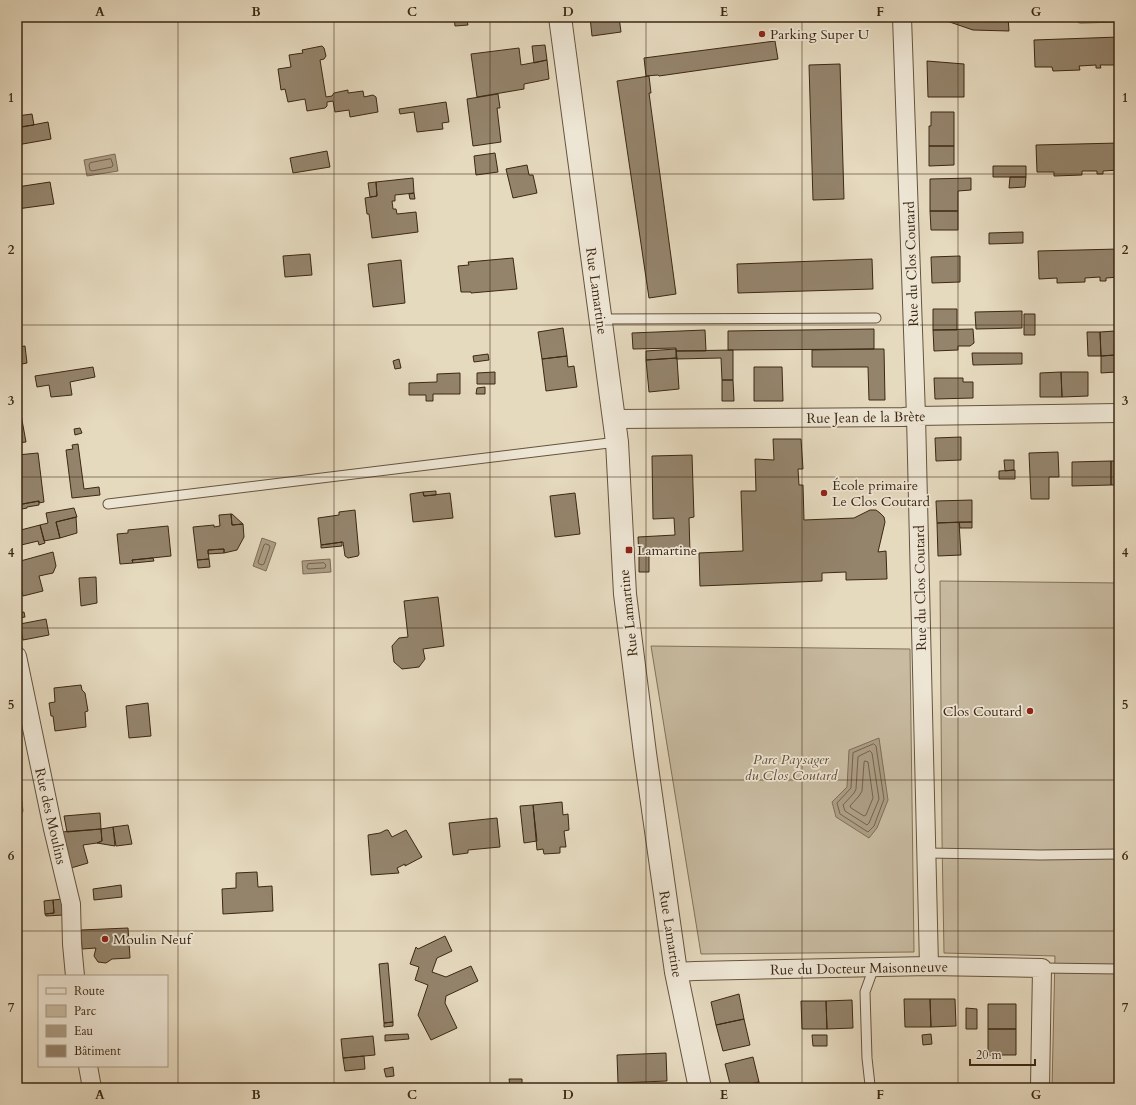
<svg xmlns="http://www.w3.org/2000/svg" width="1136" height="1105" font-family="Cardo,serif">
<rect width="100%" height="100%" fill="#e5d9be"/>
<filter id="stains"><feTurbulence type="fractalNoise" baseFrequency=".005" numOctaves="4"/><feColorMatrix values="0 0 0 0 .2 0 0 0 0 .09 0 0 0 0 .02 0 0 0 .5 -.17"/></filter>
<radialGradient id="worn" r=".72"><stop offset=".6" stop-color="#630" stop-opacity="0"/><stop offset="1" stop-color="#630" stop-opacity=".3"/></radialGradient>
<path fill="#c8bba1" stroke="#82725a" d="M940,581L1119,583V1088H1052L1055,956L944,953L942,839Z
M651,646L910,649L914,952L701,954Z
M17,758L23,811L17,823Z"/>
<path fill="#ac9d84" stroke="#7f6e57" d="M115,154L118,171L87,176L84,160Z
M262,538L276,543L266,571L253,566Z
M330,559L331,572L303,574L302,561Z
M879,738L888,800L877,828L869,838L836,817L832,802L847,787L849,750Z"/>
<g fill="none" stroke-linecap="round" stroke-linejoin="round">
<path stroke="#74624c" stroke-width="1" d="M111,159L113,165L112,167L92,171L90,170L89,165L90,163Z
M266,544L269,545L270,547L264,564L262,565L259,564L258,562L264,545Z
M324,563L326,565L325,568L308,569L307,568V566L308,564Z
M874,744L876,746L884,799L874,826L868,832L840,814L837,803L851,788L853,753Z
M870,751L872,753L879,799L869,823L867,825L845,811L843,805L854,793L856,789L858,757Z
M865,761L868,762L873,798L866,815L864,816L851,808L850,806L859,796L862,791L864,763Z"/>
</g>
<path fill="#94846c" stroke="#3c2813" d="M454,17H466L468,25L455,26Z
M590,17H619L621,32L592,36Z
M941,17H1008L1009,31L973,30L941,19Z
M1119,37V69H1116L1115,65H1100L1101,68H1096V65L1079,66L1080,70L1053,71L1052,67H1035L1034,40Z
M775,41L778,59L659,76L658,75L646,76L644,58Z
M545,45L547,60L534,63L532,46Z
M322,46L324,48L326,56L324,59L320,60L326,97L332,96L334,93L348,90V93L363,91L364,97L373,95L376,97L378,112L350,117L349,110L335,112L333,101L327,102V106L325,108L307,111L305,99L288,102L285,89L281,90L278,69L291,67L289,55L303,53L302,50Z
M519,48L521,65L547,60L549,79L524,84V89L477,97L471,54Z
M927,61L964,64V97H928Z
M840,64L844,199L813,200L809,65Z
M649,76L651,93H649L676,294L649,298L617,81Z
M498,94L500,108H497L501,142L473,146L467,99Z
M446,102L449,122L442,123L443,129L417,132L414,112L400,114L399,109Z
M931,112H954V146H929V126H931Z
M32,114L34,125L19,127L17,116Z
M48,122L51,139L17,145V128Z
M1119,143V175L1118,170L1103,171V174H1097V171H1082V175L1054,176V172H1037L1036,145Z
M929,146H954V165L929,166Z
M327,151L330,167L293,173L290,158Z
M495,153L498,172L476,175L474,156Z
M527,165L529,175H533L537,193L513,198L506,169Z
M993,166H1026V177H993Z
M1010,177H1026L1025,187L1009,188Z
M413,178L414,193L395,195V201H392L393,209H396L397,214L416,212L418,232L372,238L369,214H367L365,198L377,196L376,182Z
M971,178V190L958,191V211H930V179Z
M50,182L54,204L17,209V187Z
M376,182L377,196L370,197L368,183Z
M414,193L415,199H410L409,194Z
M930,211H958V230H931Z
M1023,232V243L989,244V233Z
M1119,249V277L1106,278V281H1100V277L1085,278V282L1057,283V278L1039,279L1038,251Z
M310,254L312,275L285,277L283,256Z
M960,256V282L932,283L931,257Z
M513,258L517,289L471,293V292H461L458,266L469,265L468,262Z
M872,259L873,289L738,293L737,264Z
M401,260L405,303L373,307L368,264Z
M933,309H957V330H933Z
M1022,311V328L976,329L975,312Z
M1024,314H1035V335H1024Z
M563,328L567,356L542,359L538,332Z
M874,329V349L728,350V331Z
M973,329L974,343L970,346H958V350L934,351L933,330Z
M705,330L706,351H676V348L633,349L632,333Z
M1115,331V355L1101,356L1100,332Z
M1087,332H1100L1101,356H1088Z
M25,346L27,363L17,365V347Z
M676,349L677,358L646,360V351Z
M874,349H884L885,400H869L868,367H812V350Z
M733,350V380H722L721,358L676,359V351Z
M972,353H1022V364L973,365Z
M488,354L489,360L474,362L473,356Z
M1115,355L1116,372L1101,373V356Z
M567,356L568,367L574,366L577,387L546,391L542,359Z
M677,358L679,389L649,392L646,360Z
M399,359L401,368L395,369L393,361Z
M93,367L95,377L70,382L72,395L51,397L49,385L37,387L35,376Z
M754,367H782L783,401H754Z
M495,372V384H477V373Z
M1061,372L1062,397H1040V373Z
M1061,372H1088V396L1062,397Z
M460,373V394H433V401H426V395H409V383L437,382V374Z
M934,378H963V382H973V398L935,399Z
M722,380H733L734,401H722Z
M485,387V394H476L477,388Z
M17,409H20L26,442L17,443Z
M80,428L82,433L75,435L74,429Z
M961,437V460L936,461L935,438Z
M773,439H801L803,469H798L799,485H803L804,520L854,518L870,510H876L880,513L884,517L885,522L878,552L886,551L887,579L846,580V572L822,573V581L700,586L699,553L743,551L741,491H756L755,459L774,460Z
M78,444L84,489L99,487L100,495L72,498L66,450L73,449L72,445Z
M1058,452L1059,477H1049V499H1031L1029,453Z
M38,453L44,502L39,503V501L17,505V455Z
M692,455L694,517L689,518L690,553L639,556L638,537L675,535L674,518L653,519L652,456Z
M1004,460H1014V470L1005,471Z
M1111,461V485L1072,486V462Z
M1111,461H1119V485H1111Z
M1015,470V479H999V471Z
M436,491V495L424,496L423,492Z
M423,492L424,496L450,493L453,518L413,522L410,494Z
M575,493L580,534L555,537L550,496Z
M972,500V522L937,523L936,501Z
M39,501V505L27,507V508L17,510V505Z
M74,508L77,517L56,522L60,538L44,541L40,525L48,523L46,513Z
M355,510L359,554L358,556L348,558L345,556L343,542L321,545L318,518L339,515V512Z
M231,514L232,525L243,524L244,537L237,550L224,553V549L208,550L209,559L197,560L193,527L214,525V527L220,526L219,515Z
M231,514H232L243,524L232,525Z
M76,517L77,533L60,538L56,522Z
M959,522L961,555L938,556L937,523Z
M959,522H972V528H960Z
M40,525L45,543L39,545L38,541L17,546V531Z
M168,526L171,556L132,560L133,563L120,564L117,534L128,533V530Z
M342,542V546L321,548V545Z
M224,549V553L208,554V550Z
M53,552L56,566L53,573L39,576L43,591L23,596L17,572V562Z
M649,555V572H639V556Z
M153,558L154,561L133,563L132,560Z
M209,559L210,567L198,568L197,560Z
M96,577L97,603L81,606L79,578Z
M438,597L444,646L423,649L425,659L419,667L402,669L394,662L392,646L399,638L408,637L404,601Z
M24,612L25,617L19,618L18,613Z
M46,619L49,635L23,640L20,624Z
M81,685L82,690L85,693L88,711L85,712L86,727L55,731L53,716H51L49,703L55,702L54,688Z
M148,703L151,736L129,738L126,706Z
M562,802L563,815L568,814L569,830L564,831L566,847H560V853L544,854L543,849L537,850L533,805Z
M533,805L537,841L524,843L520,806Z
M100,813L101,829L67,832L64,816Z
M497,818L500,847L468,850V853L453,855L449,823Z
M128,825L132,844L116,846L113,827Z
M113,827L115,846L97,843L102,841L101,829Z
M101,829L102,841L97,843L83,845L88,863L71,868L61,832Z
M386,830H388L392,837L406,830L422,857L405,866V864L397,868L399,873L371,875L368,835L380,833Z
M257,872L258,887L272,886L273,911L223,914L222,889L236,888V873Z
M121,885L122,897L94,900L93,889Z
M63,899L64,915L46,916L45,914L54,913L53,900Z
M53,900L54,913L45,914L44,901Z
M128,928L130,958L112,959L106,963L98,962L94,956L96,948L82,949L81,930Z
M445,936L452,951L437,958L432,972L446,977L471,966L478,981L446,996L445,1003L457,1028L431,1040L418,1015L428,985L415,980L419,967L410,964L416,947L418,949Z
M388,963L393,1022L384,1023L379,964Z
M739,994L744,1019L716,1025L711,1002Z
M904,999H930L931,1027H905Z
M930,999H955L956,1026L931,1027Z
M852,1000L853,1028L827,1029L826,1001Z
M801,1001H826L827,1029H802Z
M988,1004H1016V1029H988Z
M966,1008L977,1009V1029H966Z
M744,1019L750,1045L723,1051L716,1025Z
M393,1022V1026L384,1027V1023Z
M988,1029H1016V1055H988Z
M408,1034L409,1039L385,1041V1035Z
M931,1034L932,1044L923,1045L922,1035Z
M812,1035H827V1046H813Z
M373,1036L375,1055L343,1058L341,1039Z
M666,1053L667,1081L618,1083L617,1055Z
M364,1056L365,1069L345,1071L343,1058Z
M753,1057L759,1082L731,1088L725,1064Z
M393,1067L394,1076L386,1077L384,1069Z
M509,1079H522V1086H510Z
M759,1082L760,1088H733Z
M673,1084V1088H649V1085Z"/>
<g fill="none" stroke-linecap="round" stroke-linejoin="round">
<g stroke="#66543e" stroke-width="11">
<path id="service" d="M1081,17V18L1119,17
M600,319L876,318
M108,504L617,442
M927,853L1040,855L1119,854
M1042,968L1119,969
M870,1085L867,1058L865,992L874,967"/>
</g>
<g stroke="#66543e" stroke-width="20">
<path id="minor" d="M902,17L916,416L929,966
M614,419L903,417L916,416L1119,413
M17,656L53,829L71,904L72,944L75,976
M676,972L695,971L929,966L1042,968L1040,1088
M88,1066L92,1088"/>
</g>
<g stroke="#66543e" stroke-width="24">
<path id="tertiary" d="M560,17L617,442L625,594L645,753L676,972L700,1088"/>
</g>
<use href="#service" stroke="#eee6d5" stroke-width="9"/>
<use href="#minor" stroke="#eee6d5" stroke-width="18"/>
<use href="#tertiary" stroke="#eee6d5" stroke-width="22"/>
</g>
<path fill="none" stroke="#3c2813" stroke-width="1" stroke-opacity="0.55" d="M178,17V1088M334,17V1088M490,17V1088M646,17V1088M802,17V1088M958,17V1088M17,174H1119M17,325H1119M17,477H1119M17,628H1119M17,780H1119M17,931H1119"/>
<g fill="#8f2418" stroke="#eee6d5" stroke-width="1.5">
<circle cx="762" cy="34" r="4"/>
<circle cx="824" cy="493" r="4"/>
<rect x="625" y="546" width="8" height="8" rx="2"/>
<circle cx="1030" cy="711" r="4"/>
<circle cx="105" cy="939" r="4"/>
</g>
<g text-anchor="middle" stroke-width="3.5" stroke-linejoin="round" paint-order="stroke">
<g font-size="14" fill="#3c2813" stroke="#eee6d5" text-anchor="start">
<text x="770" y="39">Parking Super U</text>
<text x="832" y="490">École primaire<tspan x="832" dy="16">Le Clos Coutard</tspan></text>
<text x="637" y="555">Lamartine</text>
<text x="1022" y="716" text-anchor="end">Clos Coutard</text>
<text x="113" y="944">Moulin Neuf</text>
</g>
<g font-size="14" fill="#3c2813" stroke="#eee6d5">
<text transform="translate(911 264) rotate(-92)" y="5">Rue du Clos Coutard</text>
<text transform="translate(597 291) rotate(82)" y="5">Rue Lamartine</text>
<text transform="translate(866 417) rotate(-1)" y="5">Rue Jean de la Brète</text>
<text transform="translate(920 588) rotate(-91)" y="5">Rue du Clos Coutard</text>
<text transform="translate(628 613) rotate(-96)" y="5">Rue Lamartine</text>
<text transform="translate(51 816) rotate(77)" y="5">Rue des Moulins</text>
<text transform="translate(671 934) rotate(81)" y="5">Rue Lamartine</text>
<text transform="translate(859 968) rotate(-1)" y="5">Rue du Docteur Maisonneuve</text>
</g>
<g font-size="14" font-style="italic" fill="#5f4d36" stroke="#eee6d5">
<text x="791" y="764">Parc Paysager<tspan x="791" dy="16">du Clos Coutard</tspan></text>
</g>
</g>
<rect width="1136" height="1105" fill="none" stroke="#e5d9be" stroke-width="44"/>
<rect x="38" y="975" width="130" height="92" fill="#eee6d5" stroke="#a79a87"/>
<rect x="46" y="988" width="20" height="6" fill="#eee6d5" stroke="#a79a87"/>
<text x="74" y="995" font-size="12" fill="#3c2813">Route</text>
<rect x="46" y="1005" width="20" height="12" fill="#c8bba1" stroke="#a79a87"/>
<text x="74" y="1015" font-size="12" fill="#3c2813">Parc</text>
<rect x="46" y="1025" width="20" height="12" fill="#ac9d84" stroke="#a79a87"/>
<text x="74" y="1035" font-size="12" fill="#3c2813">Eau</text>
<rect x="46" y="1045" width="20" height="12" fill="#94846c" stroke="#a79a87"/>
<text x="74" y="1055" font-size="12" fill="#3c2813">Bâtiment</text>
<path d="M970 1059v6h65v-6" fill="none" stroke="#3c2813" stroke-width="2"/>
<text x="976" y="1059" font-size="12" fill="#3c2813" stroke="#eee6d5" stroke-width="3" paint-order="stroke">20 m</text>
<rect x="22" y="22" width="1092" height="1061" fill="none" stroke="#3c2813" stroke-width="1.5"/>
<g font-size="13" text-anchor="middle" font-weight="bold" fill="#3c2813">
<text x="100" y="16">A</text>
<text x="256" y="16">B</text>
<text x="412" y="16">C</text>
<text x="568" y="16">D</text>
<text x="724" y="16">E</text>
<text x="880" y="16">F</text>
<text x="1036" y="16">G</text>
<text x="11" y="102">1</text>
<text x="1125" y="102">1</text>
<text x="11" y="254">2</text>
<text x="1125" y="254">2</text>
<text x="11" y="405">3</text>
<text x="1125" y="405">3</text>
<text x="11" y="557">4</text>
<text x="1125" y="557">4</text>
<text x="11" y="709">5</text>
<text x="1125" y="709">5</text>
<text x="11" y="860">6</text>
<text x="1125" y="860">6</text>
<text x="11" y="1012">7</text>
<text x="1125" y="1012">7</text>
<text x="100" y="1099">A</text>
<text x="256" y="1099">B</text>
<text x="412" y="1099">C</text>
<text x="568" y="1099">D</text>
<text x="724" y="1099">E</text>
<text x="880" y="1099">F</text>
<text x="1036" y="1099">G</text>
</g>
<rect width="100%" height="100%" filter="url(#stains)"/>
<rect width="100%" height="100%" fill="url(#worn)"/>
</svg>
